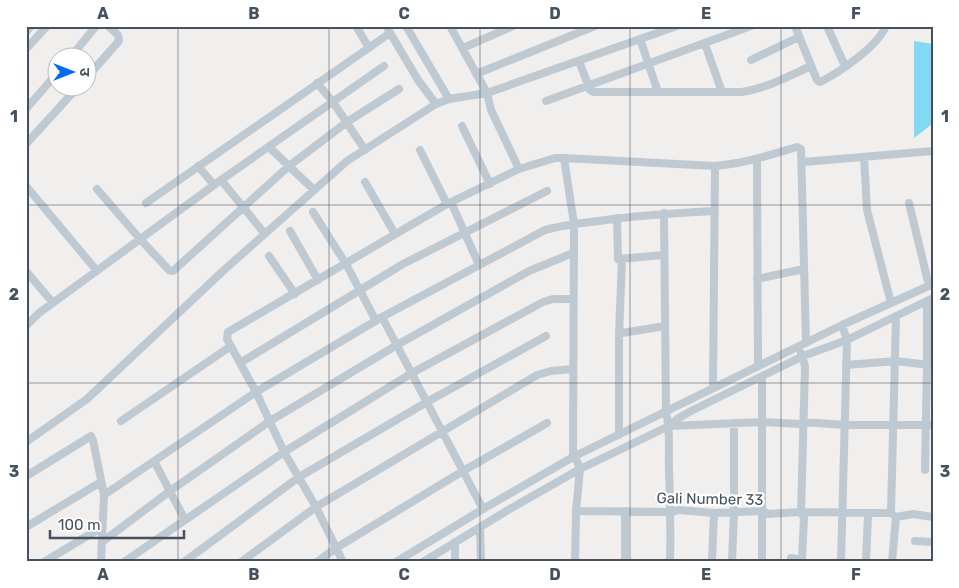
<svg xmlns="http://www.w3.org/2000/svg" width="959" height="588" font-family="Rubik,'Noto Sans Devanagari',sans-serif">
<rect width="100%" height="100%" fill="#f1eeee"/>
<path fill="#82d9f3" d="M914,41L933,44V125H931L914,138Z"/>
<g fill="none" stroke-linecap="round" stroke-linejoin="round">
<path stroke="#bec9d2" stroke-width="8" d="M356,26L369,48
M386,26L418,80L436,104
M406,26L449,99
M450,26L487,93L491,110L519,169L555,158H564L574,224L573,457L577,461L580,469L576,511L575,562
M795,26L817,80L820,82C840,72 877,47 886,26
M827,26L845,66
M26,32L31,26
M640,39L658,92
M705,44L722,92
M463,48L513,26
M26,49L47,26
M70,58L96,26
M751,60L799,37
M579,61L590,90L593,92H742C767,88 789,76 811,66
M476,74L595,26
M88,76L119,41L118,35L108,26
M317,83L333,102L365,150
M546,101L751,26
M26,109L58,72
M462,126L490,184
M26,144L77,88
M269,147L314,190
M420,150L447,204
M864,157L867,210L891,303
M564,158L715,166C743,164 770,155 797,147L801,149L806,343
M757,159L758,366
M803,162L933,151
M198,166L214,185
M519,169L447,204L228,332L227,339L256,392L382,317L545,230C563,225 581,223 599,221C637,215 676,213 715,211
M221,180L265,234
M365,182L395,234
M26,186L97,271
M97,189L140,239L169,270L173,271L289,166L347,122L399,89
M451,202L479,265
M146,203L390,33
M909,203L929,286
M313,212L346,264L376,321
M664,213L666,412C671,431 668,449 669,469C670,500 671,531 670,562
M617,218L618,259L664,255
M290,231L318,280
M269,256L295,294
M26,271L53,303
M757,279L804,269
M382,317L483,509
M26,326L39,313L221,180L384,66
M619,335L622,259
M240,363L403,264L547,191
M846,365L896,361L921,364H933
M713,388L715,166
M121,421L231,346
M669,426L763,422L800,424L803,422L845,425H933
M619,435V335L622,333L665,326
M26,442L87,399L223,271L347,161L436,104L449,99L487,93L677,26
M154,461L185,520
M925,470L927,364V301
M28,475L91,436L93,440L104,495
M576,511L671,512L679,510L714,513L764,511L767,514L801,512L891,513L896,517L913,514L933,517
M891,513L896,316
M26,527L101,482
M480,527L481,562
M915,541L933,542
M102,542L170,491L270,421L397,345L529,271L573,253
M455,542V562
M44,562L102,527
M101,562L104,495L256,392L284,452L316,507L343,562
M124,562L284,452L412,373L543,302L553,299H572
M184,562L299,477L427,402L546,336
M241,562L316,507L537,375L551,371L573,369
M317,562L336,548L463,471L547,423
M396,562L483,509L573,457L842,325L933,284
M423,562L508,510L580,469L669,426L677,419L691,411L803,356L847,340L933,298
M625,562V511
M712,562L714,513
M732,562L734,512V423
M762,562V377
M791,562V558L802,560L804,518L801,512L805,366L801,353
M841,562L847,340L842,325
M866,562L868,514
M892,562L896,517"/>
</g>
<path fill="none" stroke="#45515e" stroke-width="1" stroke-opacity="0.55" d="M178,26V562M329,26V562M480,26V562M630,26V562M781,26V562M26,205H933M26,383H933"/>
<g text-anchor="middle" stroke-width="4.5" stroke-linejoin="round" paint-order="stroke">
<g font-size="15" fill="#45515e" stroke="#fff">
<text transform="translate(710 499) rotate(1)" y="5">Gali Number 33</text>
</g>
</g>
<rect width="959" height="588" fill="none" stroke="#ffffff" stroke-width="55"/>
<g transform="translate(72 72) rotate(90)"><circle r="24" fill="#ffffff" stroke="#b5b9bf"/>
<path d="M0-4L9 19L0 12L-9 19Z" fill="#0968f0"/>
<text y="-8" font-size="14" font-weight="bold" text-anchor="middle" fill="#45515e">उ</text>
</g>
<path d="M50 530v8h134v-8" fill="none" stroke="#45515e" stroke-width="2.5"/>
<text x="58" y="530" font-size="15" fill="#45515e" stroke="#ffffff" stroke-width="4" paint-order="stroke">100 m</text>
<rect x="28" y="28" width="904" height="532" fill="none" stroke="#45515e" stroke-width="2"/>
<g font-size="16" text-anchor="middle" font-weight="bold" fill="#45515e">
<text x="103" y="19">A</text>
<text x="254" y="19">B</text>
<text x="404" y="19">C</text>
<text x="555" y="19">D</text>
<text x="706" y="19">E</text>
<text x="856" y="19">F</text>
<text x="14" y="122">1</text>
<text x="945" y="122">1</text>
<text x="14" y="300">2</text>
<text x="945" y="300">2</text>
<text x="14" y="477">3</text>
<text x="945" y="477">3</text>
<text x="103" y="580">A</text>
<text x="254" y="580">B</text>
<text x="404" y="580">C</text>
<text x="555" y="580">D</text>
<text x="706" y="580">E</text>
<text x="856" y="580">F</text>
</g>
</svg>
